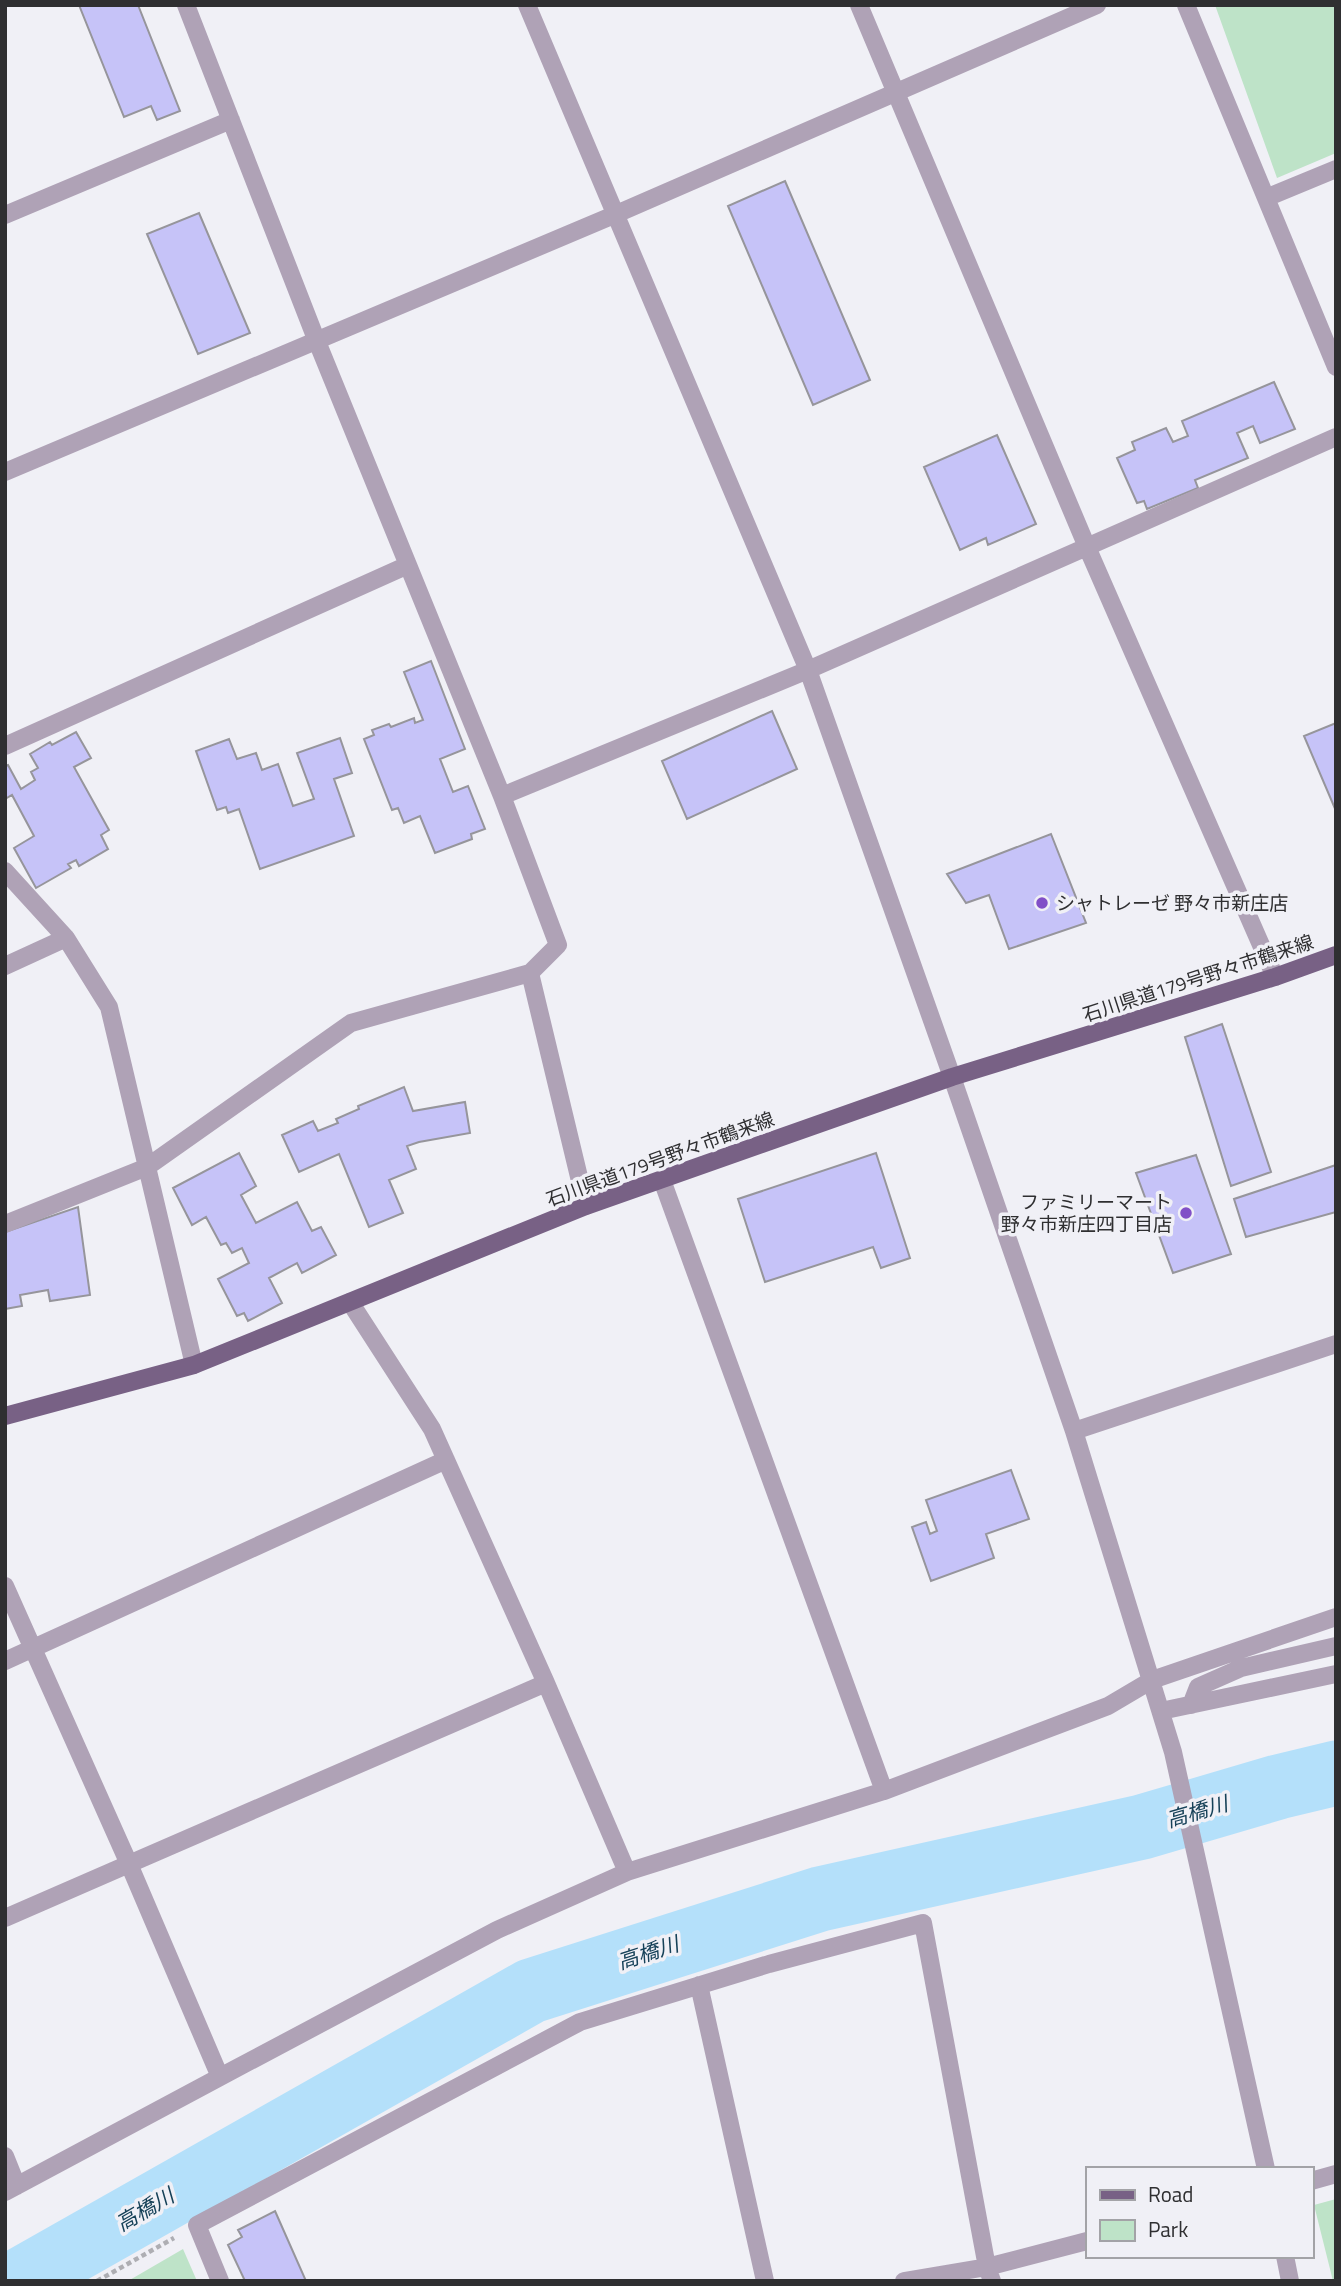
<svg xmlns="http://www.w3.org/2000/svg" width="1341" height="2286" font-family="'Titillium Web','Noto Sans JP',sans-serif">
<rect width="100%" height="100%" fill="#f0f0f6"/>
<path fill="#bee3c8" d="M1215,5H1336V153L1277,178Z
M1336,2199V2281H1333L1314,2205Z
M183,2249L197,2281H128Z"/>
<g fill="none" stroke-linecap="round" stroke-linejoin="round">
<path stroke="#b4e0fa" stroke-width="65" d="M19,2281L531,1991L820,1899L1142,1827L1278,1787L1336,1773"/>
</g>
<path fill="#c6c3f8" stroke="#96959b" stroke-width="2" d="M79,5H138L180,111L157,120L151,106L124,117Z
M785,181L870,380L813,405L728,206Z
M785,181L870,380L813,405L728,206Z
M199,213L250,333L198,354L147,234Z
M1274,382L1295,429L1260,443L1253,426L1237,433L1248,458L1195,480L1198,488L1147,509L1144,501L1137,503L1117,458L1135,450L1132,442L1166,428L1173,442L1188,436L1182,421Z
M997,435L1036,524L988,545L986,538L960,550L924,467Z
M431,661L465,749L440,759L453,792L468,786L485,829L471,834L472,839L435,853L420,816L404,823L398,808L392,810L364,739L374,735L372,730L389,724L391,727L414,718L415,723L423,720L404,672Z
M772,711L797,769L687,819L662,761Z
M1336,723V811L1304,736Z
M76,732L91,758L74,767L109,830L101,835L108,849L79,866L76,860L68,864L71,868L36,888L14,848L34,836L12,795L5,799V766L8,765L21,789L35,780L31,772L38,768L30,754L50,742L52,745Z
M340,738L352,773L334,779L354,836L260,869L239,809L228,813L226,807L217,810L196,751L229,739L237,759L256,753L262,770L278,764L293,806L314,799L297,753Z
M1051,834L1086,923L1009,949L989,895L966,903L947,874Z
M1222,1024L1271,1172L1231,1186L1185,1037Z
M404,1087L413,1111L465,1102L470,1133L419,1142L407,1146L416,1169L389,1180L403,1213L369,1227L339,1154L299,1172L282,1135L313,1121L318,1131L338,1123L336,1119L359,1109L358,1106Z
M239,1153L256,1186L241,1195L256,1223L297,1202L312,1231L321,1227L336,1255L302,1273L297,1263L269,1278L282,1303L248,1321L244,1313L237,1316L218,1279L249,1263L242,1248L232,1253L226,1243L221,1245L206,1217L192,1225L173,1188Z
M876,1153L910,1258L881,1268L873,1247L765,1282L738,1199Z
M876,1153L910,1258L881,1268L873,1247L765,1282L738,1199Z
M1196,1155L1231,1254L1173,1273L1136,1173Z
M1336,1165V1212L1246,1237L1234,1199Z
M78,1207L90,1295L50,1301L48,1290L20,1295L22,1306L5,1309V1232Z
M1011,1470L1029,1519L986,1534L994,1558L931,1581L912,1527L926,1522L930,1534L937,1531L926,1500Z
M275,2211L306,2281H245L228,2245L242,2237L238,2230Z"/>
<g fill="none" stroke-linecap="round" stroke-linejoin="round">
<path stroke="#aeaeb3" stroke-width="4.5" stroke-dasharray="5 3.5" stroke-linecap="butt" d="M97,2281L174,2238"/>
<path stroke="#afa2b6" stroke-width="18" d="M186,5L316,339L502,796L558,945L530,973L586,1206
M527,5L808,670L952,1077L1074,1431L1173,1752L1266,2169
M859,5L1087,547L1275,977
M1186,5L1336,367
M1266,198L1336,169
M5,215L231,120
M5,472L614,215L1097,5
M5,746L408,565
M502,796L808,670L1336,437
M5,871L66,938L109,1007L194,1365
M5,966L66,938
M5,1224L147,1167L351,1023L530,973
M1074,1431L1336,1344
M5,1586L129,1864L5,1918
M5,1661L446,1460
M1191,1705L1198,1687L1241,1668L1336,1646
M1161,1711L1336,1674
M884,1791L1108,1706L1152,1680L1336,1617
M627,1872L884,1791L662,1180
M699,1985L765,2281
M220,2077L497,1930L627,1872L546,1683
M5,2156L17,2186
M1311,2181L1336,2174
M5,2192L220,2077L129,1864L546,1683L432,1429L350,1302
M1285,2256L1290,2281
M220,2281L197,2225L580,2022L769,1964L923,1923L987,2267L992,2281
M904,2281L987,2267L1087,2241"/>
<path stroke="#786185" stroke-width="18" d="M5,1416L194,1365L586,1206L952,1077L1275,977L1336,955"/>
</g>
<g fill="#814fc7" stroke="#f0f0f6" stroke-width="2.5">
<circle cx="1042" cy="903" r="7"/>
<circle cx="1186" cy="1213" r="7"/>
</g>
<g text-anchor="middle" stroke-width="7" stroke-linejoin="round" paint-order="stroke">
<g font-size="19" fill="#2f2f31" stroke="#f0f0f6" text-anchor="start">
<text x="1056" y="910">シャトレーゼ 野々市新庄店</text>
<text x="1172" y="1209" text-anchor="end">ファミリーマート<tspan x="1172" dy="22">野々市新庄四丁目店</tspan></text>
</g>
<g font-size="19" fill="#2f2f31" stroke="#f0f0f6">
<text transform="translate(1198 978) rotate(-18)" y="7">石川県道179号野々市鶴来線</text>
<text transform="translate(660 1159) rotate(-20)" y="7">石川県道179号野々市鶴来線</text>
</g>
<g font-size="21" font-style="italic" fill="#164158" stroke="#f0f0f6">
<text transform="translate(1197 1812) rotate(-16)" y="7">高橋川</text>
<text transform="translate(648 1953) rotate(-18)" y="7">高橋川</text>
<text transform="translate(145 2210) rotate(-30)" y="7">高橋川</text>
</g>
</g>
<rect width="1341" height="2286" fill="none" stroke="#2f2f31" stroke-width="14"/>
<rect x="1086" y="2167" width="228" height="91" fill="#f0f0f6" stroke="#a3a3a7" stroke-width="2"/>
<rect x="1100" y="2190" width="35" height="10" fill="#786185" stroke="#a3a3a7" stroke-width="2"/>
<text x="1148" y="2202" font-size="21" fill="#2f2f31">Road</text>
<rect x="1100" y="2220" width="35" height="21" fill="#bee3c8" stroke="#a3a3a7" stroke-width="2"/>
<text x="1148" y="2237" font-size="21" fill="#2f2f31">Park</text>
</svg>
